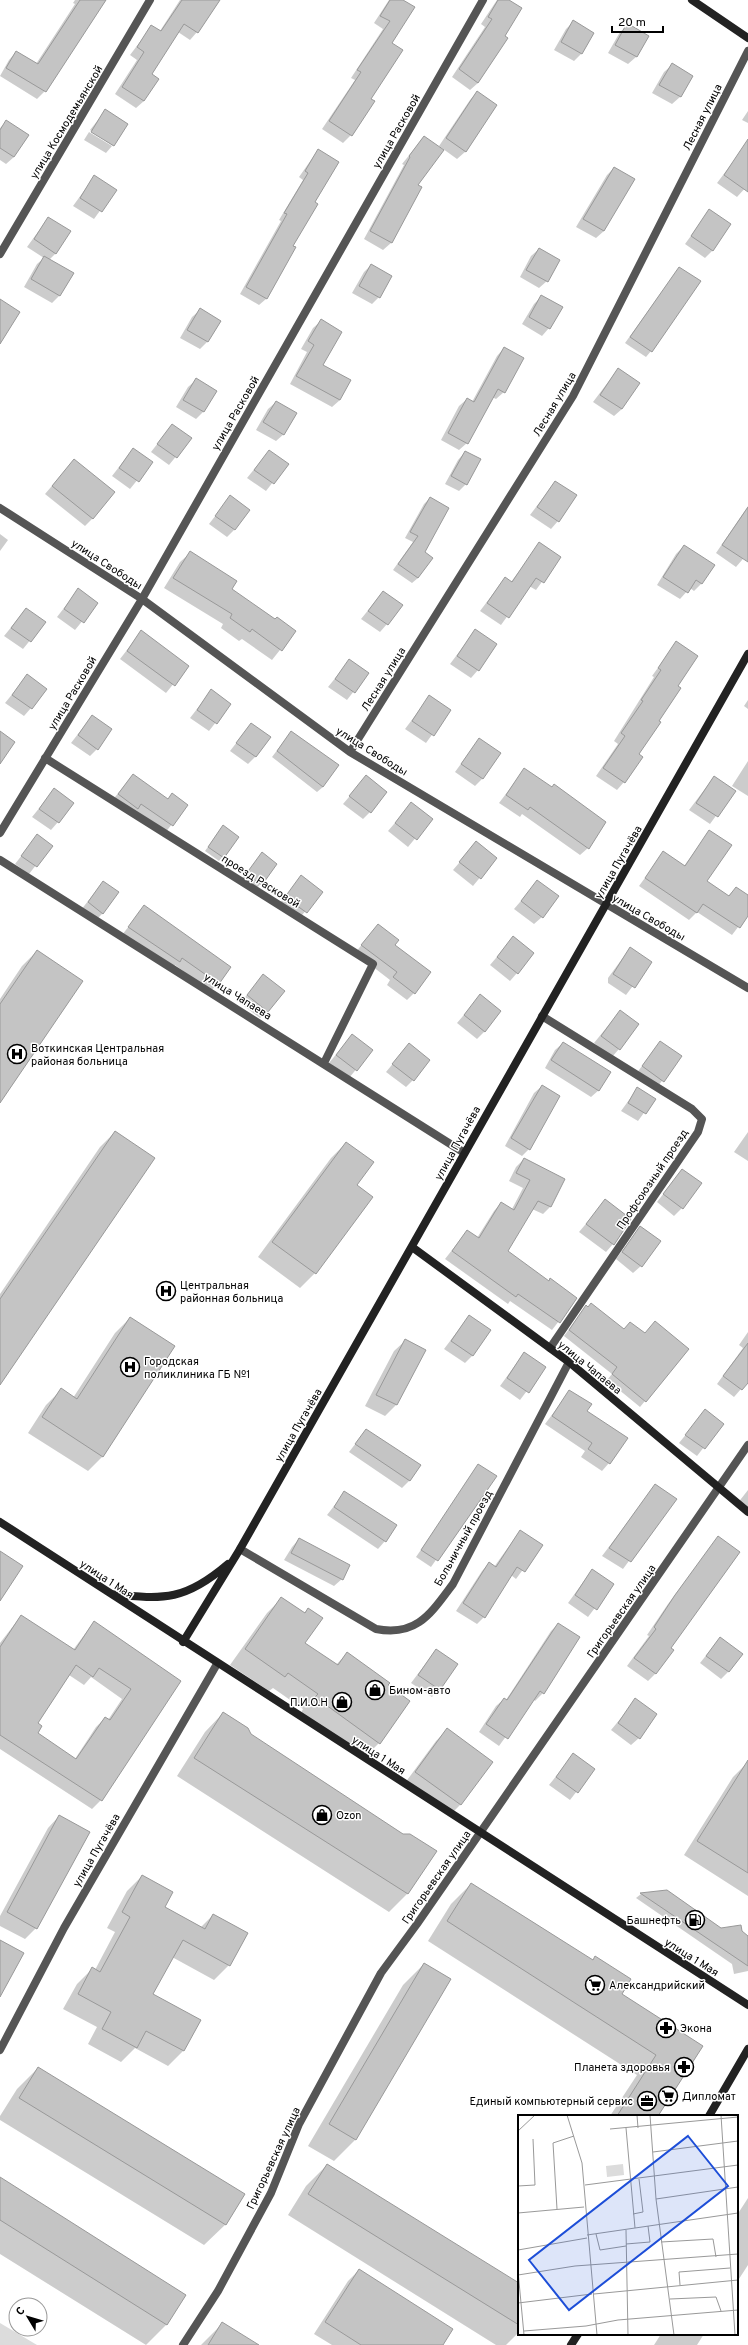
<svg xmlns="http://www.w3.org/2000/svg" width="748" height="2345" font-family="Overpass,sans-serif">
<rect width="100%" height="100%" fill="#fff"/>
<path fill="#dcdcdc" d="M0,2323L37,2345H0Z"/>
<path fill="#0003" fill-rule="evenodd" d="M75,0H106L66,57L45,91L37,99L0,76L9,60L16,52L36,64L75,4L73,3Z
M180,0H216L197,32L190,40L178,32L151,75L144,101L136,108L115,94L137,60L130,55L152,26L160,31Z
M389,0H401L391,43L370,99L373,102L351,135L343,143L322,129L355,80L351,78L383,29L374,23Z
M497,0H507L478,83L470,90L452,77L485,27L481,24Z
M573,22L593,33L581,54L574,61L554,50L566,29Z
M628,25L648,36L636,57L628,64L608,53L620,32Z
M672,65L692,76L680,97L672,104L652,93L664,72Z
M477,92L496,106L465,152L457,159L439,146L470,100Z
M106,110L127,124L113,146L90,130Z
M748,111V123L742,120Z
M6,122L14,157L6,164L0,160V128Z
M89,132L112,146L106,153L84,140Z
M424,137L417,186L421,188L391,243L383,250L364,239L404,165L402,164Z
M318,150L313,202L292,246L294,247L266,299L259,305L240,294L281,221L279,220L303,180L299,177Z
M742,150L748,155V185L737,197L717,183Z
M614,168L604,231L596,238L576,227L607,175Z
M94,177L115,190L94,219L73,206Z
M709,211L713,250L705,258L685,244Z
M48,218L56,253L49,260L72,274L59,296L52,303L24,287L37,264L44,258L27,247Z
M539,249L547,281L539,288L520,277L531,256Z
M371,265L379,297L372,304L352,293L364,272Z
M679,268L651,351L646,357L625,343Z
M542,296L549,328L542,336L522,324L534,304Z
M200,310L219,321L207,342L200,349L180,338L192,317Z
M321,321L322,365L340,400L332,407L290,384L307,352L301,349L313,328Z
M504,348V392L496,399L492,397L467,443L459,450L441,440L459,406L467,399L472,402L497,356Z
M618,369L622,409L614,416L593,402Z
M196,380L216,391L203,412L196,419L176,407L188,387Z
M276,402L284,434L276,441L256,430L268,409Z
M172,425L191,438L169,465L151,452Z
M133,449L152,462L130,489L112,476Z
M269,451L287,464L266,491L247,478Z
M465,452L466,484L459,491L445,484L458,460Z
M74,460L93,518L85,526L45,494Z
M555,482L558,521L551,529L530,515Z
M230,497L234,530L227,537L209,524Z
M430,498L424,553L418,578L412,583L393,570L413,542L405,538L424,504Z
M748,506V553L736,567L716,553Z
M0,534L8,540L0,551Z
M540,543L560,557L536,590L529,586L501,625L480,611L505,578L511,582Z
M684,546L713,565L701,584L694,591L690,588L680,599L657,585L676,554Z
M190,553L231,589L274,620L295,631L272,660L242,639L239,641L221,628L223,624L164,588L180,562Z
M78,590L97,603L75,630L57,617Z
M383,592L387,624L380,632L361,619Z
M26,609L45,622L23,649L4,636Z
M475,631L478,670L471,678L450,664Z
M141,632L188,666L166,693L120,659Z
M676,643L677,687L638,754L624,782L617,790L596,776L618,744L614,741L654,677L652,676Z
M350,660L368,673L347,700L328,687Z
M27,676L31,708L24,716L5,703Z
M211,691L230,704L209,731L190,718Z
M430,696L450,710L426,743L405,729Z
M748,700V709L744,706Z
M92,716L97,749L90,756L71,743Z
M251,724L256,756L248,764L230,751Z
M291,732L323,787L317,792L272,757Z
M479,739L483,778L475,786L455,772Z
M748,761V796L732,786Z
M524,770L588,848L580,855L522,814L520,817L499,803Z
M133,775L167,800L172,794L187,805L165,833L111,802Z
M366,777L370,812L363,819L343,804Z
M714,777L734,791L710,824L689,810Z
M54,790L58,822L51,830L32,817Z
M411,804L431,819L408,847L388,831Z
M220,830L238,837L219,861L205,851Z
M710,831L706,881L728,896L736,888L748,897V914L732,935L697,912L689,920L639,886L663,853L684,866Z
M37,836L51,846L29,874L15,864Z
M476,843L496,858L473,886L453,870Z
M262,854L276,864L254,892L239,882Z
M301,877L321,892L298,920L278,905Z
M538,881L542,917L534,924L514,909Z
M103,882V913L95,921L81,910Z
M144,907L218,983L211,991L175,965L172,969L122,935Z
M378,925L394,945L414,993L407,1000L387,985L390,980L355,953Z
M513,938L517,973L510,981L490,965Z
M630,948L651,962L626,995L608,983V978Z
M37,951L0,1102V999L22,966Z
M263,976L268,1011L260,1018L240,1003Z
M480,996L485,1031L477,1039L457,1023Z
M620,1011L619,1049L612,1057L594,1043Z
M352,1035L372,1050L349,1078L329,1063Z
M660,1042L680,1056L656,1089L636,1074Z
M563,1043L599,1090L591,1097L545,1068L555,1050Z
M409,1044L413,1080L406,1087L386,1072Z
M542,1086L529,1149L522,1156L505,1146L534,1093Z
M637,1089L654,1099L638,1121L621,1111Z
M115,1132L0,1383V1294L100,1147Z
M748,1132V1161L734,1152Z
M346,1143L356,1185L315,1273L300,1288L258,1257L331,1158Z
M524,1159L550,1207L543,1214L532,1209L507,1251L548,1282L576,1299L552,1330L510,1301L508,1304L445,1259L467,1231L477,1238L494,1211L501,1203L512,1209L523,1188L509,1181L516,1167Z
M682,1170V1208L674,1216L657,1202Z
M606,1200L613,1244L606,1252L579,1232Z
M640,1227L641,1266L633,1273L616,1259Z
M586,1306L624,1329L630,1323L645,1401L640,1407L607,1380L612,1374L564,1336Z
M469,1316L473,1355L465,1363L444,1349Z
M130,1318L103,1456L88,1471L28,1433L46,1405L61,1390L73,1398L115,1333Z
M748,1332V1381L734,1397L717,1384L743,1348L739,1345Z
M406,1340L425,1350L396,1405L385,1416L365,1406L394,1351Z
M524,1353L545,1367L520,1400L500,1386Z
M570,1391L609,1463L602,1471L581,1457L585,1451L545,1424Z
M705,1411L722,1424L697,1456L679,1443Z
M366,1430L410,1480L402,1488L349,1452Z
M479,1465L495,1476L431,1567L416,1557Z
M655,1486L675,1499L623,1569L602,1556Z
M748,1490V1513L737,1504Z
M345,1492L385,1541L378,1549L327,1515Z
M520,1531L541,1545L516,1579L511,1575L484,1617L477,1624L456,1611L482,1571L489,1563L494,1567Z
M718,1538L670,1648L655,1674L648,1681L627,1666L649,1636L647,1635L668,1604Z
M299,1539L342,1579L334,1586L284,1560L292,1547Z
M592,1570L613,1584L588,1617L568,1603Z
M282,1598L304,1613L308,1609L304,1643L336,1665L347,1653L387,1685L379,1743L364,1758L301,1713L303,1709L273,1688L269,1691L230,1665L267,1613Z
M21,1616L73,1650L94,1622L179,1681L101,1800L92,1809L0,1749V1643ZM69,1675L84,1685L91,1677L122,1699L108,1720L105,1718L96,1727L75,1759L36,1734L37,1724Z
M558,1624L579,1638L543,1693L535,1701L533,1699L499,1746L479,1732L496,1706L504,1699L506,1700L551,1631Z
M720,1638L728,1672L721,1679L700,1663Z
M436,1650L457,1664L432,1697L411,1683Z
M636,1700L639,1738L631,1745L611,1730Z
M223,1713L250,1735L403,1835L435,1851L407,1894L389,1912L177,1776L205,1732Z
M447,1730L491,1762L460,1805L449,1816L405,1783L436,1741Z
M574,1754L594,1769L570,1800L549,1785Z
M747,1763L748,1764V1896L684,1855L733,1777Z
M59,1816L36,1928L25,1939L0,1926V1916L48,1828Z
M142,1876L164,1907L201,1927L213,1915L229,1965L214,1980L172,1957L152,1995L199,2020L183,2051L168,2066L135,2048L121,2062L88,2044L97,2027L63,2009L77,1984L92,1969L95,1970L115,1932L107,1928L127,1891Z
M471,1884L592,1961L595,1958L621,1994L702,2046L657,2116H610L637,2075L428,1941L451,1904Z
M667,1891L721,1930L741,1932L748,1937V1971L734,1974L732,1964L636,1898L641,1894Z
M424,1964L450,1979L355,2140L334,2161L308,2146L403,1985Z
M38,2068L226,2224L204,2245L0,2120V2116L17,2089Z
M327,2165L519,2285V2332L506,2345H496L288,2215L306,2186Z
M0,2178L185,2295L166,2325L146,2345L0,2254Z
M748,2198V2265L737,2282V2215Z
M359,2270L441,2345H332L314,2334L348,2281Z
M223,2323L257,2345H201Z
M661,2334H704L697,2345H654Z"/>
<path fill="#c4c4c4" stroke="#999" fill-rule="evenodd" d="M80,0H106L46,92L6,68L16,51L38,64Z
M182,0H220L198,33L184,24L152,74L159,79L144,101L122,87L144,52L137,47L151,25L161,31Z
M390,0H403L415,7L392,43L403,50L371,99L375,101L352,136L329,121L361,72L357,70L390,21L380,16Z
M498,0H509L522,8L505,36L508,38L478,83L459,69L492,19L488,17Z
M573,20L594,33L582,54L561,42Z
M627,23L649,36L637,57L615,45Z
M672,63L693,76L681,97L659,85Z
M477,91L497,105L466,152L446,138Z
M105,109L128,124L114,146L91,132Z
M6,120L29,135L14,157L0,148V130Z
M424,136L444,150L418,185L422,187L392,243L370,231L410,157L409,156Z
M748,139V192L724,175Z
M318,149L339,162L315,202L318,204L293,246L296,247L267,299L246,287L287,214L284,213L308,173L305,171Z
M614,167L635,179L604,231L583,219Z
M94,175L117,190L102,212L80,198Z
M709,209L731,224L713,251L691,236Z
M48,217L71,231L56,254L34,239Z
M539,248L560,260L548,282L526,270Z
M44,256L74,273L60,296L31,279Z
M371,264L392,276L380,298L359,286Z
M679,267L701,281L652,352L630,337Z
M541,295L563,307L550,329L529,317Z
M0,299L20,312L0,344Z
M200,308L221,321L208,342L187,330Z
M321,319L342,332L323,365L351,380L340,400L296,376L314,345L308,341Z
M504,347L524,358L505,393L498,389L468,444L448,433L467,398L474,402Z
M618,368L640,383L622,409L600,395Z
M196,378L217,391L204,412L183,400Z
M276,401L297,413L284,435L263,422Z
M172,424L192,438L177,458L157,444Z
M133,448L153,462L139,482L119,468Z
M269,450L289,464L274,484L254,470Z
M465,451L481,459L467,485L451,476Z
M74,459L115,492L93,519L52,486Z
M555,481L577,495L559,522L537,507Z
M230,495L250,510L235,530L215,516Z
M430,497L449,508L425,552L433,558L418,578L398,564L418,536L410,532Z
M748,507V562L722,545Z
M539,542L561,557L544,583L536,578L509,618L487,603L505,577L512,582Z
M684,545L715,565L702,584L696,580L688,593L663,577Z
M190,551L237,581L232,589L275,619L277,617L296,631L282,651L252,629L250,632L230,618L232,614L173,578Z
M78,588L98,603L84,623L64,609Z
M383,591L403,605L388,625L368,611Z
M26,608L46,622L31,642L11,628Z
M475,629L497,644L479,671L457,656Z
M141,630L189,666L175,686L127,651Z
M676,641L698,656L678,686L681,688L659,721L661,722L639,754L643,757L625,783L603,768L625,736L621,733L643,701L641,700L661,670L658,668Z
M349,659L369,673L355,693L335,679Z
M27,674L47,689L32,709L12,695Z
M211,689L231,704L217,724L197,710Z
M429,695L451,710L434,736L412,721Z
M92,715L112,729L98,750L78,735Z
M251,723L271,737L256,757L236,743Z
M0,731L15,742L0,764Z
M291,731L339,765L323,787L277,751Z
M479,738L501,753L483,779L461,764Z
M524,768L552,787L554,784L606,822L589,849L530,807L528,810L506,795Z
M133,774L168,799L172,793L188,805L173,826L141,804L138,809L118,794Z
M366,775L387,792L371,813L349,796Z
M714,776L736,791L718,817L696,803Z
M54,788L74,803L59,823L39,809Z
M411,802L433,819L417,840L395,823Z
M223,825L239,837L224,858L208,847Z
M709,830L732,845L707,881L729,896L736,887L748,895V916L740,928L703,904L697,913L645,878L663,851L685,866Z
M37,834L53,846L37,867L21,856Z
M476,841L497,858L481,879L459,862Z
M262,852L277,864L262,885L246,874Z
M301,875L323,892L307,913L285,897Z
M537,880L559,896L543,918L521,901Z
M103,881L119,892L103,914L88,902Z
M144,905L231,967L219,984L182,958L180,962L128,927Z
M378,924L399,940L395,945L431,972L415,994L393,977L397,972L361,945Z
M513,936L534,953L518,974L497,957Z
M630,947L652,962L635,988L613,974Z
M37,950L83,981L0,1103V1004Z
M263,974L285,991L268,1012L247,995Z
M480,994L501,1011L485,1032L464,1015Z
M620,1010L639,1024L620,1050L601,1036Z
M352,1034L373,1050L357,1071L336,1055Z
M660,1041L682,1056L664,1082L642,1066Z
M563,1042L611,1072L599,1091L551,1060Z
M409,1043L430,1060L414,1081L392,1064Z
M542,1085L560,1096L530,1150L511,1138Z
M637,1087L656,1099L646,1114L628,1103Z
M115,1131L155,1158L0,1385V1299Z
M346,1142L374,1162L357,1185L373,1197L316,1274L272,1242Z
M524,1158L565,1179L551,1207L538,1201L508,1251L549,1281L550,1278L577,1298L560,1323L518,1294L516,1297L452,1251L467,1230L479,1238L501,1202L514,1210L530,1180L516,1173Z
M682,1169L702,1183L683,1209L663,1194Z
M605,1199L631,1219L614,1245L586,1224Z
M640,1226L661,1241L642,1267L622,1252Z
M591,1303L624,1329L630,1322L645,1333L655,1321L689,1349L646,1402L612,1374L617,1367L569,1330L586,1305L588,1307Z
M469,1315L491,1330L473,1356L451,1341Z
M130,1317L175,1346L103,1457L42,1417L61,1388L77,1399Z
M405,1339L426,1350L397,1405L376,1395Z
M748,1343V1383L742,1390L723,1376Z
M524,1352L546,1367L529,1393L507,1378Z
M569,1390L592,1404L587,1411L628,1438L610,1464L588,1449L592,1443L552,1416Z
M705,1409L724,1424L705,1449L685,1435Z
M366,1429L421,1465L410,1481L355,1444Z
M478,1464L497,1476L438,1561L421,1550Z
M655,1484L677,1499L631,1562L609,1548Z
M344,1491L397,1525L386,1542L334,1507Z
M520,1530L543,1545L525,1572L517,1567L485,1618L463,1603L489,1562L496,1567Z
M718,1536L740,1552L671,1648L674,1650L656,1674L634,1658L656,1629L654,1627L675,1595Z
M299,1538L350,1565L343,1580L291,1553Z
M0,1551L23,1566L0,1601Z
M592,1569L614,1584L597,1610L575,1595Z
M281,1597L305,1613L308,1608L323,1618L305,1643L338,1665L347,1652L390,1683L388,1685L410,1701L380,1744L315,1697L318,1694L288,1673L285,1677L245,1649Z
M21,1615L75,1650L94,1621L181,1681L102,1801L0,1735V1647ZM76,1665L93,1677L99,1668L131,1689L110,1720L105,1717L76,1759L38,1733L42,1726L38,1723Z
M558,1623L580,1637L544,1694L540,1691L508,1739L486,1724L504,1698L507,1700Z
M720,1637L743,1654L729,1672L706,1656Z
M436,1649L458,1664L440,1690L418,1675Z
M635,1698L657,1714L640,1739L618,1723Z
M223,1712L248,1728L251,1734L403,1834H410L437,1851L408,1894L194,1758Z
M447,1728L493,1762L461,1805L415,1772Z
M573,1753L595,1769L578,1793L556,1777Z
M748,1760V1873L697,1841Z
M59,1815L90,1832L37,1929L7,1912Z
M142,1875L173,1892L165,1907L205,1929L213,1914L248,1933L230,1966L183,1940L153,1994L201,2020L184,2051L146,2031L137,2048L102,2029L111,2012L78,1994L92,1967L100,1972L130,1917L122,1912Z
M471,1883L593,1960L595,1956L631,1979L622,1994L703,2046L658,2116H617L656,2055L447,1921Z
M667,1890L721,1928L741,1925L742,1931L748,1936V1966L640,1893Z
M0,1940L24,1953L0,1997Z
M424,1963L451,1979L356,2140L329,2124Z
M38,2067L245,2194L226,2225L19,2098Z
M327,2164L519,2283V2325L308,2194Z
M0,2177L186,2295L167,2325L0,2220Z
M359,2269L453,2329L443,2345H361L325,2322Z
M222,2322L259,2345H208Z"/>
<g fill="none" stroke-linecap="round" stroke-linejoin="round">
<path stroke="#555" stroke-width="8" d="M0,254L150,0
M0,508L142,599L350,752L748,988
M350,752L573,396L748,51
M45,758L373,964L324,1063
M0,833L142,599L483,0
M0,860L463,1152
M542,1016L692,1109L702,1119L698,1132L550,1348
M240,1549L376,1629C417,1637 431,1613 453,1584L569,1362
M0,2050L64,1928L217,1664
M183,2345L218,2291L271,2193L299,2124L381,1973L417,1924L748,1445"/>
<path stroke="#222" stroke-width="8" d="M692,0L748,38
M412,1247L569,1362L748,1512
M0,1522L748,2005
M112,1594C165,1600 186,1600 228,1564
M183,1642L240,1549L748,654
M709,2116L748,2049
M571,2345L578,2334"/>
</g>
<defs>
<g id="hospital-ring" transform="scale(1)"><circle r="9.5" fill="#fff" stroke="#000" stroke-width="1.5"/><path d="M-5-5h3v3.5h4V-5h3V5h-3V1.5h-4V5h-3Z" fill="#000"/></g>
<g id="shop-ring" transform="scale(1)"><circle r="9.5" fill="#fff" stroke="#000" stroke-width="1.5"/><path d="M-5-2.5h2.3a2.7 3.5 0 0 1 5.4 0H5L5.5 6h-11ZM-1.5-2.5h3a1.5 2.3 0 0 0-3 0Z" fill="#000"/></g>
<g id="fuel-ring" transform="scale(1)"><circle r="9.5" fill="#fff" stroke="#000" stroke-width="1.5"/><path d="M-5.5-6h7V0h2V4h1.3V-2.5L3-4.5l.8-.8L6-3V5H2.5V1h-1V6h-7ZM-4.2-4.7v3.2H.2V-4.7Z" fill="#000"/></g>
<g id="supermarket-ring" transform="scale(1)"><circle r="9.5" fill="#fff" stroke="#000" stroke-width="1.5"/><path d="M-6-5.5h2.5l.6 2H6L4.5 2H-2.5L-4.4-4H-6ZM-1.5 3.2a1.3 1.3 0 1 0 .1 0ZM3 3.2a1.3 1.3 0 1 0 .1 0Z" fill="#000"/></g>
<g id="pharmacy-ring" transform="scale(1)"><circle r="9.5" fill="#fff" stroke="#000" stroke-width="1.5"/><path d="M-2-6h4v4h4v4h-4v4h-4v-4h-4v-4h4Z" fill="#000"/></g>
<g id="office-ring" transform="scale(1)"><circle r="9.5" fill="#fff" stroke="#000" stroke-width="1.5"/><path d="M-6-3h4V-5.5h4V-3h4V5H-6ZM-1-4.5V-3h2v-1.5ZM-6 0V1H6V0Z" fill="#000"/></g>
</defs>
<g fill-rule="evenodd">
<use href="#hospital-ring" x="17" y="1054"/>
<use href="#hospital-ring" x="166" y="1291"/>
<use href="#hospital-ring" x="130" y="1367"/>
<use href="#shop-ring" x="375" y="1690"/>
<use href="#shop-ring" x="342" y="1702"/>
<use href="#shop-ring" x="322" y="1815"/>
<use href="#fuel-ring" x="695" y="1920"/>
<use href="#supermarket-ring" x="595" y="1985"/>
<use href="#pharmacy-ring" x="666" y="2028"/>
<use href="#pharmacy-ring" x="684" y="2067"/>
<use href="#supermarket-ring" x="668" y="2096"/>
<use href="#office-ring" x="647" y="2101"/>
</g>
<g text-anchor="middle" stroke-width="3" stroke-linejoin="round" paint-order="stroke">
<g font-size="11" fill="#000" stroke="#fff">
<text transform="translate(702 117) rotate(-63)" y="4">Лесная улица</text>
<text transform="translate(66 122) rotate(-59)" y="4">улица Космодемьянской</text>
<text transform="translate(396 131) rotate(-60)" y="4">улица Расковой</text>
<text transform="translate(554 404) rotate(-59)" y="4">Лесная улица</text>
<text transform="translate(235 413) rotate(-60)" y="4">улица Расковой</text>
<text transform="translate(107 564) rotate(33)" y="4">улица Свободы</text>
<text transform="translate(383 679) rotate(-58)" y="4">Лесная улица</text>
<text transform="translate(72 693) rotate(-59)" y="4">улица Расковой</text>
<text transform="translate(372 751) rotate(32)" y="4">улица Свободы</text>
<text transform="translate(618 862) rotate(-60)" y="4">улица Пугачёва</text>
<text transform="translate(261 881) rotate(32)" y="4">проезд Расковой</text>
<text transform="translate(649 917) rotate(30)" y="4">улица Свободы</text>
<text transform="translate(238 996) rotate(32)" y="4">улица Чапаева</text>
<text transform="translate(457 1143) rotate(-61)" y="4">улица Пугачёва</text>
<text transform="translate(652 1179) rotate(-56)" y="4">Профсоюзный проезд</text>
<text transform="translate(590 1367) rotate(39)" y="4">улица Чапаева</text>
<text transform="translate(298 1425) rotate(-60)" y="4">улица Пугачёва</text>
<text transform="translate(463 1538) rotate(-61)" y="4">Больничный проезд</text>
<text transform="translate(107 1579) rotate(33)" y="4">улица 1 Мая</text>
<text transform="translate(621 1611) rotate(-55)" y="4">Григорьевская улица</text>
<text transform="translate(379 1755) rotate(33)" y="4">улица 1 Мая</text>
<text transform="translate(96 1850) rotate(-60)" y="4">улица Пугачёва</text>
<text transform="translate(436 1877) rotate(-55)" y="4">Григорьевская улица</text>
<text transform="translate(692 1957) rotate(32)" y="4">улица 1 Мая</text>
<text transform="translate(273 2158) rotate(-65)" y="4">Григорьевская улица</text>
</g>
<g font-size="11" fill="#000" stroke="#fff" text-anchor="start">
<text x="31" y="1052">Воткинская Центральная<tspan x="31" dy="13">районая больница</tspan></text>
<text x="180" y="1289">Центральная<tspan x="180" dy="13">районная больница</tspan></text>
<text x="144" y="1365">Городская<tspan x="144" dy="13">поликлиника ГБ №1</tspan></text>
<text x="389" y="1694">Бином-авто</text>
<text x="328" y="1706" text-anchor="end">П.И.О.Н</text>
<text x="336" y="1819">Ozon</text>
<text x="681" y="1924" text-anchor="end">Башнефть</text>
<text x="609" y="1989">Александрийский</text>
<text x="680" y="2032">Экона</text>
<text x="670" y="2071" text-anchor="end">Планета здоровья</text>
<text x="682" y="2100">Дипломат</text>
<text x="633" y="2105" text-anchor="end">Единый компьютерный сервис</text>
</g>
</g>
<g transform="translate(518 2115)">
<rect width="220" height="220" fill="#fff"/>
<path d="M105,49L106,60L89,62L88,51Z" fill="#dcdcdc"/>
<path fill="none" stroke="#999" stroke-width="1" d="M49,0L64,48L79,220M119,0L120,13M132,0L138,84L156,220M203,0L217,220M108,13L117,113M92,14L220,2M0,16L17,0M135,37L220,26M67,70L220,50M0,71L17,70L15,24M138,84L220,72M39,94L35,28L56,21M0,98L66,92M115,99L125,97L121,64M108,115L110,220M78,119L82,135L108,131M69,120L220,98M143,127L195,124L198,142M108,129L132,127L130,111M0,135L69,123M0,156L6,220M0,160L57,151L220,139M162,170L161,157L212,153M76,179L220,165M152,184L198,182L203,196M0,188L74,179M6,216L68,211L100,205L220,195"/>
<path fill="#1d4ed8" fill-opacity="0.15" stroke="#1d4ed8" stroke-width="2" d="M170,21L210,71L51,195L11,145Z"/>
<rect width="220" height="220" fill="none" stroke="#000" stroke-width="2"/>
</g>
<g transform="translate(28 2317) rotate(308)"><circle r="19" fill="#ffffff" stroke="#999999"/>
<path d="M0-3L7 15L0 10L-7 15Z" fill="#000000"/>
<text y="-6" font-size="11" font-weight="bold" text-anchor="middle" fill="#000000">С</text>
</g>
<path d="M612 26v6h51v-6" fill="none" stroke="#000000" stroke-width="2"/>
<text x="618" y="26" font-size="12" fill="#000000" stroke="#ffffff" stroke-width="3" paint-order="stroke">20 m</text>
</svg>
